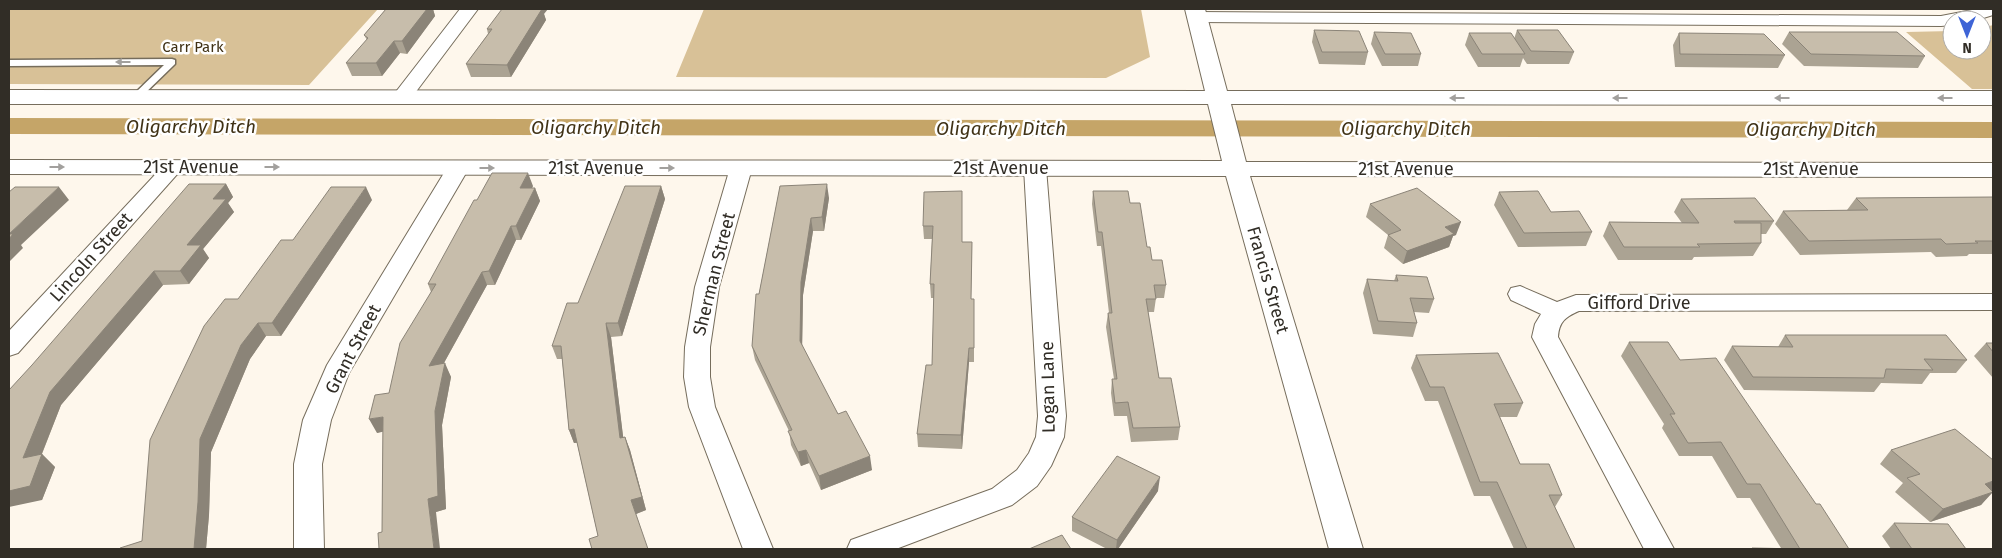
<svg xmlns="http://www.w3.org/2000/svg" width="2002" height="558" font-family="'Fira Sans',sans-serif">
<rect width="100%" height="100%" fill="#fef7ec"/>
<path fill="#d8c197" d="M9,9H378L309,85L9,84Z
M704,9H1141L1150,57L1106,78L676,77Z
M1993,25V89H1972L1906,32L1952,31V50H1982V28Z"/>
<g fill="none" stroke-linecap="round" stroke-linejoin="round">
<path fill="#c5a568" fill-rule="evenodd" d="M9,118L1993,122V138L9,134Z"/>
<g stroke="#766d5c" stroke-width="3">
<path id="service" d="M172,59L175,60V64L139,99H133V95L164,65L9,66V60Z"/>
</g>
<g stroke="#766d5c" stroke-width="2">
<path id="minor" d="M460,9H478L409,101H395L392,97L395,93Z
M1977,9H1993V15L1977,20H1952V25L1941,26L1197,22L1191,21L1188,17L1191,13L1197,12L1941,16Z
M173,161L180,163L184,167L180,171L18,353L9,356V331L166,163Z
M458,162L465,164L469,168L349,373L331,420L322,464L324,549H294V464L303,420L327,365L447,168L451,164Z
M741,162L748,164L752,168L719,287L710,347V377L715,407L773,549H743L689,407L684,377L685,347L695,287L730,168L734,164Z
M1035,162L1042,164L1046,168L1066,416L1064,437L1051,466L1037,486L1012,505L896,549H847L851,540L992,489L1017,470L1029,453L1036,437L1038,416L1024,168L1028,164Z
M1520,286L1557,302L1576,295L1993,294V310L1579,311C1565,317 1559,322 1558,337L1674,549H1644L1532,337L1535,324L1541,314L1511,300L1508,294L1511,288Z"/>
</g>
<g stroke="#766d5c" stroke-width="2">
<path id="tertiary" d="M1185,9H1205L1227,91H1993V105L1231,104L1246,162L1993,163V177L1250,176L1363,549H1329L1226,176L9,174V160L1222,161L1208,104H9V90L1205,91Z"/>
</g>
<use href="#service" fill="#fff" fill-rule="evenodd"/>
<use href="#minor" fill="#fff" fill-rule="evenodd"/>
<use href="#tertiary" fill="#fff" fill-rule="evenodd"/>
</g>
<path fill="#aba393" d="M386,9H433L435,16L407,54L400,53L382,76H352L346,63L367,40L364,35Z
M544,14L546,20L511,77H471L466,64L488,34L487,29Z
M1314,30L1368,52L1365,65L1319,64L1312,42Z
M1517,30L1574,52L1569,64H1527L1523,58L1520,67H1478L1465,45L1469,33L1514,39Z
M1374,32L1421,54L1418,66H1382L1371,44Z
M1789,32L1925,56L1918,68L1804,66L1782,44Z
M1679,33L1785,55L1778,68L1675,67L1673,45Z
M226,184L233,197L228,203L234,212L203,249L209,258L189,284L163,285L61,405L42,454L55,467L42,500L9,390Z
M533,186L532,188H535L540,201L521,240H516L495,285H487L444,363L451,377L442,425L446,509L436,512L382,532L383,431L377,433L389,393L431,292L428,284L477,200Z
M661,186L665,199L622,336L611,337L623,437H625L630,450L646,510L636,514L598,536L577,443H574L569,430L562,359H557L552,346L578,303Z
M780,186L829,198L824,231H813L803,295L802,346L838,414L872,470L821,490L809,463L801,466L791,445L789,431L755,360L752,346L759,294Z
M962,191V242H972L971,299H974V362H969L962,449L918,447L917,434L932,365L934,298H931L930,284L932,239H924L923,226Z
M1093,191L1130,203L1152,260L1166,285L1164,298H1156L1154,312H1148L1159,378L1180,427L1178,440L1131,442L1127,416H1114L1111,393L1112,379H1114L1106,327L1108,313H1109L1101,246H1097L1092,204Z
M1499,192L1551,212L1592,232L1586,246L1518,247L1494,205Z
M1993,197V254H1969L1967,256L1936,257L1931,252L1800,255L1775,224L1783,211L1847,210L1856,198Z
M1681,199L1774,221L1766,234H1761V243L1753,256L1694,257L1692,260H1618L1603,236L1609,222L1682,223L1674,212Z
M372,200L281,336H266L250,359L211,452L209,515L206,549H120L142,541L238,299L293,240Z
M1370,204L1456,235L1453,236L1449,247L1403,264L1384,248L1388,235L1366,217Z
M1396,275L1434,299L1429,313L1414,312L1417,323L1413,337L1373,334L1363,293L1367,279L1394,281Z
M1785,335L1967,360L1956,373H1930L1922,384L1881,383L1874,392L1744,390L1724,360L1732,346L1778,347Z
M1629,342L1680,360L1816,504L1849,549H1751L1752,548H1781L1750,498H1737L1712,456H1679L1662,428L1664,424L1621,356Z
M1986,343H1993V378L1974,356Z
M1416,355L1523,403L1517,417H1500L1520,464L1562,495L1555,507L1575,549H1514L1490,496H1474L1438,401H1425L1411,368Z
M1891,450L1993,490L1981,505L1930,522L1895,492L1903,483L1880,464Z
M1158,491L1118,549H1107L1072,531V517Z
M1894,523L1966,549H1891L1882,536Z"/>
<path fill="#8b8478" d="M420,9H433L435,16L407,54L402,41Z
M537,9H548L544,14L546,20L511,77L507,65Z
M394,41L400,53L382,76L376,63Z
M528,173L533,186L525,201L520,188Z
M226,184L233,197L228,203L234,212L203,249L209,258L189,284L180,271L187,245L213,199Z
M827,184L829,198L824,231L822,217Z
M661,186L665,199L622,336L618,323Z
M59,187L69,200L21,245L23,248L9,262V234Z
M366,187L372,200L281,336L272,323Z
M535,188L540,201L521,240L516,226Z
M811,218L813,231L803,295L802,355L800,341L801,282Z
M1461,222L1456,235L1453,236L1449,247L1403,264L1407,251L1445,227Z
M511,226L516,240L495,285L489,271Z
M154,271L163,285L61,405L35,471L23,458L50,392Z
M482,272L487,285L435,379L429,366Z
M258,323L266,336L250,359L211,452L209,515L206,549H194L200,439L241,345Z
M606,323L611,337L625,452L620,438Z
M969,348V362L962,449L961,435Z
M445,363L451,377L442,425L446,509L436,512L440,549H434L428,499L435,411Z
M383,417L391,430L377,433L369,419Z
M574,429L579,442L574,443L569,430Z
M625,437L630,450L646,510L636,514L648,549L631,500Z
M806,450L809,463L801,466L798,452Z
M42,454L55,467L42,500L9,507V491Z
M870,456L872,470L821,490L819,476Z
M1160,477L1158,491L1118,549H1116L1117,540Z
M1993,481V490L1972,497L1985,484Z
M1993,492L1981,505L1930,522L1943,509Z"/>
<path fill="#c7bdab" stroke="#8b8478" d="M386,9H427L402,41H394L376,63H346L368,38L364,35Z
M502,9H542L507,65L466,64L492,29H487Z
M1314,30L1359,31L1368,52H1322Z
M1517,30H1558L1574,52L1531,51Z
M1374,32L1411,33L1421,54H1385Z
M1789,32H1897L1925,56L1811,54Z
M1469,33H1511L1525,54H1482Z
M1679,33L1764,34L1785,55L1680,54Z
M492,173H528L520,188H535L516,226H511L489,271L482,272L429,366L445,363L435,411L438,496L428,499L434,549H379L378,533L382,532L383,417L369,419L375,395L389,393L400,343L436,284H428L474,200H477Z
M189,184H226L213,199H226L187,245H201L180,271H154L50,392L23,458L42,454L30,486L9,491V390L32,365Z
M827,184L822,217L811,218L801,282L800,341L838,414L846,411L870,456L819,476L806,450L798,452L788,431L792,430L752,346L756,294H759L780,186Z
M625,186H661L618,323H606L620,438L625,437L642,497L631,500L648,549H592L589,539L598,536L574,429L569,430L561,346H552L567,303H578Z
M15,187H59L9,234V192Z
M331,187H366L272,323H258L241,345L200,439L198,502L194,549H120V548L142,541L150,440L204,326L225,299H238L281,240H293Z
M1417,188L1461,222L1445,227L1454,234L1407,251L1388,235L1401,230L1370,204Z
M962,191V242H972L971,299H974V348H969L961,435L917,434L926,365H932L934,284H930L933,226H923L924,192Z
M1093,191H1128L1130,203H1140L1147,247H1150L1152,260H1162L1166,285H1154L1156,299H1146L1159,378H1171L1180,427L1133,428L1128,402L1115,403L1112,379H1117L1108,313H1112L1102,232H1098Z
M1538,191L1551,212L1579,211L1592,232L1524,233L1499,192Z
M1993,197V241H1975L1978,243L1946,244L1941,239L1809,241L1783,211L1868,210L1856,198Z
M1755,198L1774,221H1734L1735,223H1761V243L1697,244L1700,247H1624L1609,222L1699,223L1681,199Z
M9,234H13L9,239Z
M1396,275L1427,277L1434,299L1410,298L1417,323L1378,321L1367,279L1398,281Z
M1785,335H1946L1967,360L1924,359L1933,370L1886,369L1884,378L1753,377L1732,346L1793,347Z
M1629,342H1668L1680,360L1716,358L1816,504H1820L1849,549H1753L1752,548L1800,549L1760,484H1747L1721,442L1688,443L1670,414H1675Z
M1986,343H1993V352Z
M1498,353L1523,403L1494,404L1520,464H1549L1562,495H1549L1575,549H1497H1527L1497,482H1480L1444,387H1430L1416,355Z
M1955,429L1993,460V481L1985,484L1993,492L1943,509L1907,478L1920,474L1891,450Z
M1117,456L1160,477L1117,540L1072,517Z
M1894,523L1948,524L1966,549H1912Z
M1062,535L1071,549H1029Z"/>
<defs><path id="oneway-solid" d="M-6-.8H1V-3.2L6.5 0L1 3.2V.8H-6Z" transform="scale(1.25)"/></defs>
<g fill="#a2a09d">
<use href="#oneway-solid" transform="translate(123 62) rotate(180)"/>
<use href="#oneway-solid" transform="translate(1457 98) rotate(-180)"/>
<use href="#oneway-solid" transform="translate(1620 98) rotate(-180)"/>
<use href="#oneway-solid" transform="translate(1782 98) rotate(-180)"/>
<use href="#oneway-solid" transform="translate(1945 98) rotate(-180)"/>
<use href="#oneway-solid" transform="translate(57 167)"/>
<use href="#oneway-solid" transform="translate(272 167)"/>
<use href="#oneway-solid" transform="translate(487 168)"/>
<use href="#oneway-solid" transform="translate(667 168)"/>
</g>
<g text-anchor="middle" stroke-width="5" stroke-linejoin="round" paint-order="stroke">
<g font-size="15" fill="#3f3014" stroke="#fff">
<text x="193" y="52">Carr Park</text>
</g>
<g font-size="18" fill="#312d26" stroke="#fff">
<text x="191" y="173">21st Avenue</text>
<text x="596" y="174">21st Avenue</text>
<text x="1001" y="174">21st Avenue</text>
<text x="1406" y="175">21st Avenue</text>
<text x="1811" y="175">21st Avenue</text>
<text transform="translate(91 257) rotate(-48)" y="6">Lincoln Street</text>
<text transform="translate(714 274) rotate(-76)" y="6">Sherman Street</text>
<text transform="translate(1268 280) rotate(74)" y="6">Francis Street</text>
<text x="1639" y="309">Gifford Drive</text>
<text transform="translate(353 349) rotate(-62)" y="6">Grant Street</text>
<text transform="translate(1048 387) rotate(-91)" y="6">Logan Lane</text>
</g>
<g font-size="19" font-style="italic" fill="#403216" stroke="#fff">
<text x="191" y="133">Oligarchy Ditch</text>
<text x="596" y="134">Oligarchy Ditch</text>
<text x="1001" y="135">Oligarchy Ditch</text>
<text x="1406" y="135">Oligarchy Ditch</text>
<text x="1811" y="136">Oligarchy Ditch</text>
</g>
</g>
<rect width="2002" height="558" fill="none" stroke="#312d26" stroke-width="20"/>
<g transform="translate(1967 35) rotate(180)"><circle r="24" fill="#ffffff" stroke="#adaba8"/>
<path d="M0-4L9 19L0 12L-9 19Z" fill="#3e64d6"/>
<text y="-8" font-size="14" font-weight="bold" text-anchor="middle" fill="#312d26">N</text>
</g>
</svg>
